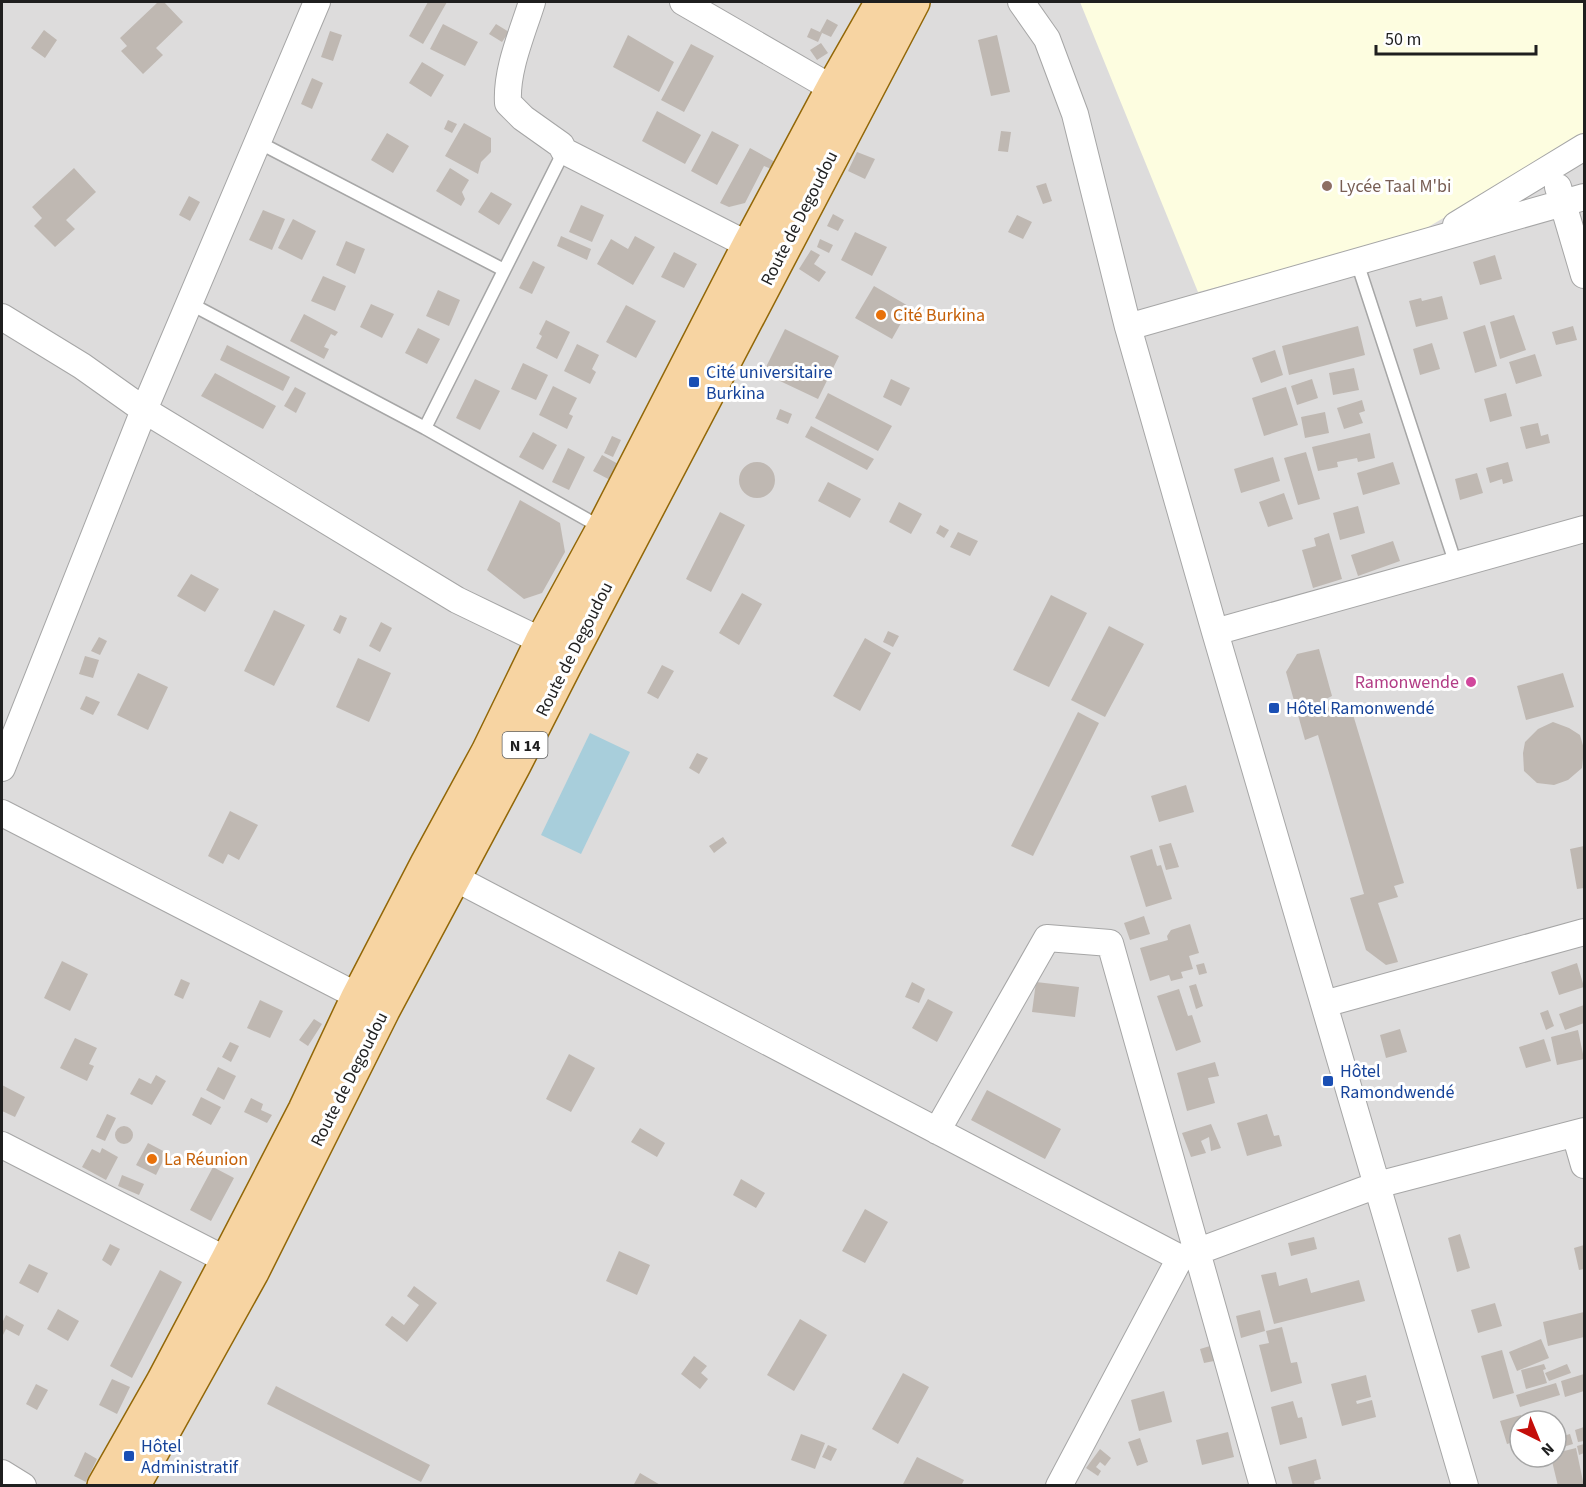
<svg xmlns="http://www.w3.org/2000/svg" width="1586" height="1487" font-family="'Source Sans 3',sans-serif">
<rect width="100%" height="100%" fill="#efece5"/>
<path fill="#dddcdc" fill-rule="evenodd" d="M2,2H1584V1485L2,1486ZM1520,1421H1556V1457H1520Z"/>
<path fill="#fdfde0" d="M1080,2H1584V135L1413,236L1198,292Z"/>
<path fill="#a8cedb" d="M590,733L630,752L581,854L541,835Z"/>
<path fill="#bfb8b2" d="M158,2H164L183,22L156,48L163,55L143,74L121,51L127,46L120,38Z
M428,2H447L423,44L409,36Z
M827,19L838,25L831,37L820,32Z
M443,24L478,42L465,66L430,49Z
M496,24L509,32L502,42L489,34Z
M811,28L822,33L818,42L807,37Z
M44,30L57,40L45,58L31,48Z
M330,31L342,35L333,61L321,57Z
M628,35L674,62L659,92L613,67Z
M997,35L1010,92L991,96L978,40Z
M821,43L828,53L817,60L810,50Z
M691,44L714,56L684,112L661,100Z
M422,62L444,75L431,97L409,83Z
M312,78L323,83L312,109L301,104Z
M657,111L701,135L685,164L642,141Z
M448,120L457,124L452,133L444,129Z
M464,123L491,138V152L481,162L478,174L445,156Z
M712,131L739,145L717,185L691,171Z
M1001,131L1011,132L1008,152L998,151Z
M387,133L409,146L393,173L371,160Z
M750,148L777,163L776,171L764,166L745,203L729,207L720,203Z
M857,152L875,159L865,179L848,171Z
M74,168L96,192L66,220L75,229L55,247L34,226L42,218L32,207Z
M450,168L469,180L462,192L465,199L461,206L436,191Z
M1046,183L1052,201L1043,204L1036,186Z
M491,192L512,204L499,225L478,212Z
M189,196L200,202L190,221L179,215Z
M581,205L604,215L592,242L569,232Z
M263,210L285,219L272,250L249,240Z
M833,214L844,220L838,231L827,226Z
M1017,215L1032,222L1023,239L1008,232Z
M293,219L316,231L302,260L278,248Z
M855,232L887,247L872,276L841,260Z
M561,236L591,249L587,260L557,246Z
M635,236L655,247L633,285L597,264L611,239L628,249Z
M820,239L833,245L829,253L817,247Z
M346,241L365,249L355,274L336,265Z
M811,250L820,255L814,264L826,272L819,282L799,269Z
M674,252L697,264L684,288L661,277Z
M1495,255L1502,279L1480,285L1473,262Z
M533,261L545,267L532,294L519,288Z
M323,276L346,286L335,311L311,301Z
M874,286L910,307L892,339L855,318Z
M438,290L460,300L449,326L426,316Z
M1442,296L1448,319L1416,327L1409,301L1421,298L1422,301Z
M371,304L394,314L382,338L360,327Z
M626,305L656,321L636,358L606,342Z
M304,314L338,332L335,336L331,334L324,347L329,349L324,359L290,341Z
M1514,315L1526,350L1500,359L1490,322Z
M546,320L570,332L557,359L536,348L542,336L539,334Z
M1485,325L1497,366L1475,373L1463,332Z
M1358,326L1365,355L1289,375L1282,346Z
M1573,326L1577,340L1556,345L1552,332Z
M418,328L440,339L427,364L405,353Z
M785,329L839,356L818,399L763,373Z
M1432,343L1440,369L1420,375L1413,349Z
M577,344L599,355L592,369L596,372L590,384L564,371Z
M227,345L290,377L283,391L220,360Z
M1275,350L1283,375L1261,383L1252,358Z
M1535,354L1542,376L1516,384L1509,362Z
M523,363L548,375L536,400L511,389Z
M1354,368L1359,390L1333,395L1329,373Z
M215,373L276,406L263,429L201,396Z
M475,379L500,391L480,430L456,418Z
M891,379L910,388L901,406L883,397Z
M1312,379L1318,398L1297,405L1291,386Z
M553,386L577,398L569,414L573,416L567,429L539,415Z
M295,387L306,393L296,413L284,406Z
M1286,387L1298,425L1264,436L1252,398Z
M828,393L892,426L878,451L815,418Z
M1506,393L1512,416L1490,422L1484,399Z
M1362,400L1365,411L1359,413L1363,423L1344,429L1337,408Z
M780,409L792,414L788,424L776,419Z
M1325,412L1329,433L1305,438L1301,417Z
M1538,423L1541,436L1548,434L1550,443L1526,449L1520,427Z
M811,426L874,459L867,470L805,437Z
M533,432L557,445L543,470L519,457Z
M1370,433L1375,458L1358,462L1357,458L1337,462L1338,467L1318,471L1312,447Z
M612,436L621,440L613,457L604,453Z
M568,448L585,457L569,490L552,482Z
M1306,452L1320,499L1298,505L1284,458Z
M602,455L620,465L612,481L593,471Z
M1273,457L1280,481L1241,493L1234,469Z
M739 480a18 18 0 1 1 36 0a18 18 0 1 1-36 0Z
M1393,462L1400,484L1363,495L1357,473Z
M1508,462L1513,481L1503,484L1502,479L1490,483L1486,468Z
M1477,473L1483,493L1460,500L1455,479Z
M828,482L861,499L850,518L818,501Z
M1284,493L1293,519L1268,527L1259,502Z
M520,500L560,523L565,552L542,593L524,599L487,570Z
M899,502L922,514L911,534L889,522Z
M1358,506L1365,533L1340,540L1333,513Z
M720,512L745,525L711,592L686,579Z
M940,525L949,530L944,538L936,533Z
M958,532L978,541L970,556L950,547Z
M1329,533L1342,579L1313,588L1302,550L1316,546L1314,538Z
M1393,541L1400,561L1358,576L1351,555Z
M191,574L219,589L205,612L177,596Z
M742,593L762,604L739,645L719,633Z
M1051,595L1087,613L1049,687L1013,670Z
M274,610L305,625L274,686L244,671Z
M340,615L347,618L340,634L333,630Z
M381,622L392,628L380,652L369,646Z
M1109,626L1144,644L1105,717L1071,700Z
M888,631L899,636L893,647L883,642Z
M99,637L107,641L100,655L91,651Z
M865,638L891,653L860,711L833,696Z
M1319,649L1332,696L1326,699L1330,712L1351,708L1404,883L1394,886L1398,897L1378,903L1398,962L1386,965L1366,950L1350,898L1364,894L1318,735L1305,740L1286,672L1297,654Z
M85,656L99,660L93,678L79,674Z
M358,658L391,673L369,722L336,707Z
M662,665L674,671L658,699L647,693Z
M138,673L168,687L148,730L117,715Z
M1563,673L1574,707L1526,720L1517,686Z
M86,696L100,702L93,715L80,709Z
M1078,712L1099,723L1033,856L1011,846Z
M1553,722L1569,728L1580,735L1584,749L1582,768L1568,780L1554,785L1537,783L1524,771L1523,753L1525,742L1538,729Z
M697,753L708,758L699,774L689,768Z
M1186,785L1194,812L1159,822L1151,796Z
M230,811L258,825L239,860L228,854L223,864L208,856Z
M723,837L727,843L714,853L709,846Z
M1171,843L1179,867L1166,870L1159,846Z
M1584,846V888L1577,889L1570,849Z
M1152,849L1157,866L1161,865L1172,899L1146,907L1130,856Z
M1144,916L1150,934L1130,940L1124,923Z
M1190,924L1199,953L1189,956L1193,969L1181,972L1183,978L1171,981L1169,975L1150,981L1140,948L1168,940L1167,936L1171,930Z
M62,961L88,974L70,1011L44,998Z
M1204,963L1207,973L1199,975L1196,965Z
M1577,963L1584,987L1559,995L1551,972Z
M181,979L190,983L183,999L174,995Z
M912,982L925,989L919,1003L905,997Z
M1036,982L1079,987L1075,1017L1032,1012Z
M1196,984L1203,1006L1196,1009L1189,986Z
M1179,989L1188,1016L1192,1015L1201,1042L1176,1051L1157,996Z
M928,999L953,1012L937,1042L912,1028Z
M260,1000L283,1011L270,1038L247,1028Z
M1584,1005V1023L1565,1030L1559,1014Z
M1548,1010L1554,1026L1546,1030L1540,1013Z
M314,1019L322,1024L308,1046L299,1040Z
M1400,1029L1407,1052L1386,1058L1380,1035Z
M1578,1030L1584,1059L1557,1065L1551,1037Z
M75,1038L97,1048L89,1064L94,1066L87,1081L60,1068Z
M1544,1039L1551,1061L1526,1068L1519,1047Z
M230,1042L239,1046L231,1062L222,1057Z
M569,1054L595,1068L571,1112L546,1099Z
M1215,1062L1219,1076L1208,1078L1215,1103L1187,1111L1177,1073Z
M218,1067L236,1076L224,1100L206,1090Z
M156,1075L166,1081L152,1105L130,1094L139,1078L151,1084Z
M2,1085L25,1097L15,1117L2,1111Z
M987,1090L1061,1129L1045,1159L971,1120Z
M201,1097L221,1107L211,1125L192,1115Z
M251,1098L263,1104L261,1110L272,1115L267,1123L244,1112Z
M107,1114L116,1118L105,1141L96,1137Z
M1267,1114L1274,1136L1279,1135L1282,1146L1247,1156L1237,1123Z
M1211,1124L1221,1148L1211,1151L1209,1137L1201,1141L1206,1153L1191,1157L1182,1133Z
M115 1135a9 9 0 1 1 18 0a9 9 0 1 1-18 0Z
M640,1128L665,1143L657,1157L631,1142Z
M148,1143L167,1153L156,1175L136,1165Z
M102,1148L118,1157L106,1180L82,1167L92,1149L100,1153Z
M213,1167L234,1178L211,1221L190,1210Z
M122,1175L144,1184L139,1195L118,1186Z
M741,1179L765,1193L756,1208L733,1195Z
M865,1209L888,1222L865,1263L842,1251Z
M1460,1234L1470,1268L1457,1272L1448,1238Z
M1314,1237L1317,1249L1291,1256L1288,1243Z
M110,1244L120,1249L111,1266L102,1260Z
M1584,1245V1269L1579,1270L1574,1248Z
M619,1251L650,1265L637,1295L606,1281Z
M29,1264L48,1273L38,1293L19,1283Z
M160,1270L182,1282L132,1378L110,1366Z
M1276,1272L1279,1286L1307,1278L1311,1293L1359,1280L1365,1301L1274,1324L1261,1275Z
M414,1286L437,1303L407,1342L385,1325L392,1316L404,1325L419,1305L407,1296Z
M1495,1303L1502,1326L1478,1333L1471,1310Z
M58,1309L79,1321L68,1341L47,1329Z
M1260,1310L1265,1331L1241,1338L1236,1316Z
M1584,1312V1337L1548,1346L1543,1322Z
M6,1315L24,1325L19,1336L6,1329L2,1337V1323Z
M800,1319L827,1335L794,1391L767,1375Z
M1282,1327L1291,1363L1297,1362L1302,1383L1271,1392L1259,1345L1269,1343L1266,1331Z
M1541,1339L1549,1358L1517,1371L1509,1352Z
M1210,1346L1214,1361L1204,1363L1200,1349Z
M1502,1350L1514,1393L1493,1399L1481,1356Z
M694,1356L707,1366L701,1373L708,1379L700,1389L681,1374Z
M1544,1364L1546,1369L1543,1370L1547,1383L1526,1389L1521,1370Z
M1567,1364L1571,1373L1549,1381L1545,1373Z
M903,1373L929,1387L898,1444L872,1429Z
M1584,1374V1391L1565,1397L1561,1381Z
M1366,1375L1371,1397L1356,1401L1357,1404L1372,1400L1376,1417L1342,1426L1331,1384Z
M112,1379L130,1387L117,1414L99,1405Z
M1556,1383L1560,1395L1520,1407L1516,1395Z
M36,1384L48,1390L37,1410L26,1404Z
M276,1386L430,1465L421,1482L267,1404Z
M1164,1391L1172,1422L1139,1431L1131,1400Z
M1293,1401L1298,1418L1302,1417L1307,1438L1280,1445L1271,1407Z
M1521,1415L1523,1421H1520V1440L1507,1444L1500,1421Z
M1584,1427V1441L1578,1442L1575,1430Z
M1228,1432L1234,1457L1202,1465L1196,1440Z
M801,1434L825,1443L815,1469L791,1460Z
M1570,1434L1573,1444L1556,1449V1438Z
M1140,1438L1148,1462L1137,1466L1128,1442Z
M1584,1444V1453L1579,1455L1577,1446Z
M828,1445L837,1449L831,1461L822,1457Z
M1576,1448L1584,1486H1558L1551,1457H1556V1453Z
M1100,1449L1111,1458L1105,1466L1100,1462L1096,1467L1101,1471L1098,1476L1086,1468Z
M85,1452L97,1459L86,1482L74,1476Z
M917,1457L964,1480L961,1486H902Z
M1316,1459L1321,1479L1314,1481L1315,1486H1293L1288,1467Z
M640,1473L662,1486H633Z"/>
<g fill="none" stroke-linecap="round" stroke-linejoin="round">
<g stroke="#a6a6a6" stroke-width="15">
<path id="lane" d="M258,142L504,270
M1357,262L1456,565
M189,303L425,428L602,528
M425,428L564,151"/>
</g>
<g stroke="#a6a6a6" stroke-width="28">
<path id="street" d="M532,2C522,34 506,70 508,103L523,118L561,145L564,151L764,253
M683,2L849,98
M1021,2L1047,39L1075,114L1128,327L1215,632L1465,1486
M1558,187L1584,275
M1456,225L1584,147
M2,317L82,366L144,410L457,600L542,641
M1128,327L1584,197
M1215,632L1584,529
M2,768L144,410L317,2
M2,813L375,1005
M453,877L1180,1258L1377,1185L1584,1131
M1324,1004L1584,932
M937,1131L1047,938L1110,943L1263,1486
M1575,1134L1584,1165
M2,1145L244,1269
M2,1473L23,1486
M1059,1486L1180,1258"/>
</g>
<g stroke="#926707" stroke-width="36">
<path id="primary" d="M104,1486L163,1382L227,1261L305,1110L358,997L427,864L488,752L542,641L603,529L749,245L833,88L882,2
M133,1486L252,1272L383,1010L514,765L565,665L913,2"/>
</g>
<use href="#lane" stroke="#fff" stroke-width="12"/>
<use href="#street" stroke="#fff" stroke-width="26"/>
<use href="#primary" stroke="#f7d4a2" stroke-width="33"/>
</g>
<circle fill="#8d6e63" stroke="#fff" stroke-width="2" cx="1327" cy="186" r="6"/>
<g fill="#e8710a" stroke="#fff" stroke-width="2">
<circle cx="881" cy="315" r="6"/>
<circle cx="152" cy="1159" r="6"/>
</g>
<g fill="#1a4fb4" stroke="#fff" stroke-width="2">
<rect x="688" y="376" width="12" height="12" rx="3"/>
<rect x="1268" y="702" width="12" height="12" rx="3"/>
<rect x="1322" y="1075" width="12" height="12" rx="3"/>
<rect x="123" y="1450" width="12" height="12" rx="3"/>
</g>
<circle fill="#d1479c" stroke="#fff" stroke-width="2" cx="1471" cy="682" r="6"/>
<g text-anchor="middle" stroke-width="6" stroke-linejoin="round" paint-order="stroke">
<rect fill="#fff" stroke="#626262" stroke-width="1.5" x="502.5" y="732" width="45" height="26" rx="4.5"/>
<g font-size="16" font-weight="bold" fill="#1f1f1f">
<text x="525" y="751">N 14</text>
</g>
<g font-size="18" fill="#785e54" stroke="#fff" text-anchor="start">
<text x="1339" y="192">Lycée Taal M'bi</text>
</g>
<g font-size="18" fill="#1f1f1f" stroke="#fff">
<text transform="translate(799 218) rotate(-63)" y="6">Route de Degoudou</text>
<text transform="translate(574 649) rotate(-63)" y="6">Route de Degoudou</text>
<text transform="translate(349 1079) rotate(-63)" y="6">Route de Degoudou</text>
</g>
<g font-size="18" fill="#c56008" stroke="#fff" text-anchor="start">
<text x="893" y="321">Cité Burkina</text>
<text x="164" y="1165">La Réunion</text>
</g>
<g font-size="18" fill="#164399" stroke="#fff" text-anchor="start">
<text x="706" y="378">Cité universitaire<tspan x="706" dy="21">Burkina</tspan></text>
<text x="1286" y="714">Hôtel Ramonwendé</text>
<text x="1340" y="1077">Hôtel<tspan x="1340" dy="21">Ramondwendé</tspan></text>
<text x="141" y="1452">Hôtel<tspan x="141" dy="21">Administratif</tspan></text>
</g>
<g font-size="18" fill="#b23c85" stroke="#fff" text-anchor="end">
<text x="1459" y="688">Ramonwende</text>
</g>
</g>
<rect width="1586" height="1487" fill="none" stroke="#1f1f1f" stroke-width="6"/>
<g transform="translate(1538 1439) rotate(137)"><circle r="28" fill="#ffffff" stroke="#a5a5a5" stroke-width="1.5"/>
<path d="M0-4.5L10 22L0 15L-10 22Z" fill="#c40e0a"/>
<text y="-9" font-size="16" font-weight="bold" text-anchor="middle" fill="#1f1f1f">N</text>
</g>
<path d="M1376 45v9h160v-9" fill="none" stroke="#1f1f1f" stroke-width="3"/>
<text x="1385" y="45" font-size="18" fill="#1f1f1f" stroke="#ffffff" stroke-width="4.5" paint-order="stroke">50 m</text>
</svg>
